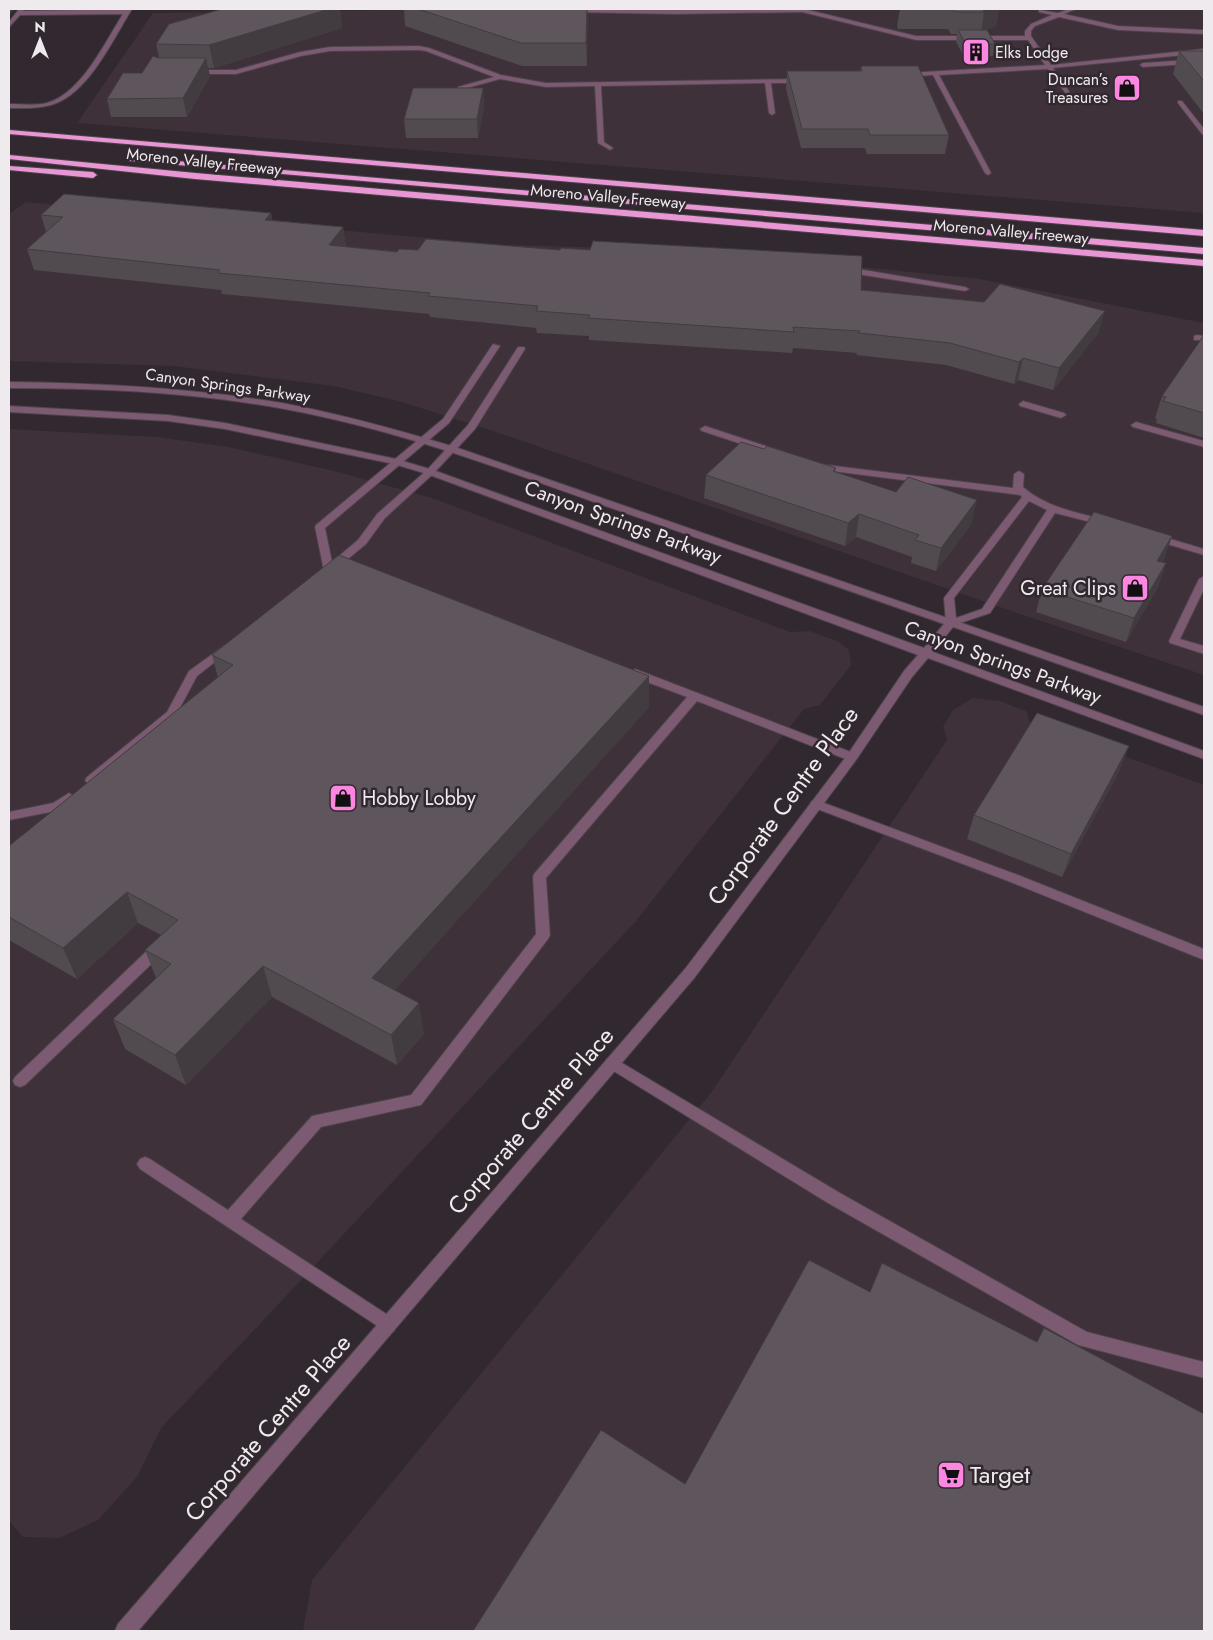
<svg xmlns="http://www.w3.org/2000/svg" width="1213" height="1640" font-family="Jost,sans-serif">
<rect width="100%" height="100%" fill="#31292f"/>
<path fill="#3e313a" d="M499,9H1204V213L77,123L153,13Z
M26,202L507,245L582,247L831,264L980,279L1204,323V675L1026,616L502,434L402,402L334,386L173,366L9,361V214Z
M9,429L157,437L229,447L338,472L432,498L790,632L810,631L839,642L849,650L851,665L820,705L804,709L636,921L258,1326L161,1428L137,1477L98,1520L59,1538L23,1537L9,1521Z
M973,698L1000,701L1026,711L1030,722L1204,785V1631H303L312,1580L711,1093L947,740L943,727L953,710Z"/>
<g fill="none" stroke-linecap="round" stroke-linejoin="round">
<g stroke="#4c444a" stroke-width="2">
<path id="service" d="M19,9H25L23,11L132,9C113,39 88,95 51,105C38,109 23,108 9,108V104C22,104 35,106 47,103C82,93 105,42 123,14L20,15L9,27V22Z
M569,9L675,10L804,9L916,36H1025V31L1031,24L1052,15L1039,12V10L1058,13L1069,9H1076L1064,14L1118,26L1204,30V34L1118,30L1059,17L1035,26L1031,31V36L1051,65L1204,49V53L1053,68L1077,103L1074,105L1048,69L939,75L991,173L988,175L985,173L933,75L906,77L903,75L906,73L1045,65L1028,40H916L802,12L675,14L571,12Z
M419,46L429,48L501,75L546,83L801,79L804,81L801,83H771L775,113L772,115L769,113L765,83L601,86L604,142L613,148L610,150L598,143L595,86L546,87L500,79L460,90L458,89V87L494,77L426,51L419,50L330,51L301,56L236,74H193L190,72L193,70H236L300,52L330,47Z
M1204,59V63L1143,67L1140,65L1143,63Z
M1178,101H1182L1204,129V135L1202,134L1178,103Z
M841,268L864,270L965,287L969,289L965,291L844,272H841Z
M1197,335L1204,336V340H1194V336Z
M493,344L500,346L449,423L325,528L332,562L358,540L377,514L427,470L468,425L518,347H524L525,349L475,429L433,474L385,518L366,544L336,569L328,572L324,571L315,527L316,525L443,419Z
M1023,401L1064,413L1066,415L1061,418L1020,406L1019,404Z
M1136,422L1204,441V447L1133,427L1131,425Z
M705,426L784,452L786,454L781,457L778,456L702,431L700,429Z
M819,464L1013,488L1014,474L1019,471L1024,474L1023,487C1047,508 1079,513 1110,521L1111,523L1106,526L1055,513L990,613L951,626L946,623L944,598L1022,497L1020,495L816,469V465ZM1029,501L1047,510L982,609L956,618L954,598Z
M1154,534L1204,549V555L1150,539L1149,537Z
M1204,576V589L1180,639L1204,646V654L1170,643L1169,641L1199,579Z
M225,645L229,647L231,649L229,651L197,676L175,717L95,783H87L85,780L87,777L167,712L189,671Z
M635,669L856,754L858,757L852,761L848,760L697,701L546,878L550,935L548,939L421,1105L321,1127L241,1219L394,1319L396,1325L394,1331L388,1333L140,1169L137,1164L140,1159L145,1157L150,1159L228,1210L312,1116L411,1095L536,934L533,877L534,874L687,697L631,676L629,673Z
M69,793L75,797L61,810L9,820V812L53,803Z
M816,800L1018,875L1204,949V960L1008,881L812,807L810,804L812,801Z
M159,943L164,944L166,948L164,952L25,1085L20,1087L15,1085L13,1081L15,1077L154,944Z
M612,1057L840,1193L1087,1332L1204,1362V1378L1078,1345L828,1203L607,1067L605,1063L607,1059Z"/>
</g>
<g stroke="#4c444a" stroke-width="2">
<path id="tertiary" d="M9,382C100,383 192,388 282,403C341,414 398,430 455,447L1204,707V715L953,627L933,652L1204,751V759L928,658L912,677L856,760L695,977L138,1631H115L118,1624L685,969L848,754L904,671L918,655L427,474L394,464L225,429L168,421L9,412V406L168,415L225,423L396,459L433,470L924,648L944,624C827,583 711,543 594,502C499,468 404,433 305,413C208,393 108,388 9,388Z"/>
</g>
<g stroke="#4c444a" stroke-width="2">
<path id="motorway" d="M9,130L1204,230V236L9,134Z
M9,155L195,173L1204,260V266L195,179L9,159Z
M129,157L1204,248V254L132,161H129Z
M9,166L93,172L97,175L93,178L9,170Z"/>
</g>
<use href="#service" fill="#7b5a72" fill-rule="evenodd"/>
<use href="#tertiary" fill="#7b5a72" fill-rule="evenodd"/>
<use href="#motorway" fill="#e897d4" fill-rule="evenodd"/>
</g>
<path fill="#514a4f" d="M222,9H340L342,28L214,68H208L210,76L187,117H111L107,99L142,73L158,58H159L156,44Z
M404,9H587V66H522L405,26Z
M900,9H999L996,26L985,30L995,44L993,56L964,57L956,42L957,34H951L948,29H898L897,26Z
M1179,51H1204V114L1173,74Z
M861,66L949,135L945,154H867L865,148H801L786,89L787,71H860Z
M483,88L484,107L478,138H406L404,119Z
M271,213L272,220L343,227L346,247L861,290L1099,332L1053,390L1018,380L1014,384L946,365L856,355L857,353L793,348L792,353L589,340V336L537,333L536,328L430,317L429,314L222,294L221,290L34,270L27,249L46,232L41,215Z
M1204,335V438L1156,423L1157,419L1155,418L1162,396Z
M764,449L836,468L835,472L972,523L936,571L911,563L912,557L856,537L845,546L704,498L706,475Z
M1172,536L1162,562L1166,563L1158,587L1126,642L1036,612L1042,589Z
M212,655L649,676V707L394,990L424,1034L397,1065L272,997L186,1085L125,1049L113,1019L156,978L145,950L161,935L138,923L77,979L9,940V846L218,678Z
M1120,770L1062,877L967,839L974,815Z"/>
<path fill="#423c40" d="M9,9H15L9,15Z
M329,9H340L342,28L214,68L209,45Z
M587,9L588,20L587,66L586,43Z
M987,9H999L996,26L981,32L984,12L983,10Z
M206,58L210,76L187,117L183,98Z
M483,88L484,107L478,138L477,119Z
M271,213L274,234L265,220Z
M343,227L346,247L329,245Z
M1105,311L1099,332L1053,390L1059,368Z
M1023,358L1018,380L1014,384L1019,362Z
M977,500L972,523L936,571L941,548Z
M859,514L856,537L845,546L848,523Z
M1172,536L1164,560L1149,584L1157,561Z
M1166,563L1158,587L1126,642L1134,618Z
M649,676V707L378,1009L372,978Z
M1129,746L1120,770L1062,877L1071,854Z
M127,892L138,923L77,979L63,948Z
M263,966L272,997L186,1085L175,1055Z
M419,1003L424,1034L397,1065L391,1035Z"/>
<path fill="#5e565c" stroke="#423c40" d="M222,9H329L209,45L156,44L169,24Z
M418,9H587L586,43H521Z
M953,9H987L983,10L984,12H955Z
M958,30H987L995,44L966,45Z
M1179,51H1204V81Z
M153,56L158,58H206L183,98L107,99L123,73H142Z
M861,66H918L949,135H870L868,129H802L787,71H862Z
M413,88H483L477,119H404Z
M64,194L271,213L265,220L343,227L329,245L397,252L399,249L418,250L426,239L560,250L561,248L590,250L593,241L862,256L861,290L984,302L1000,284L1105,311L1059,368L1023,358L1019,362L950,343L859,333L860,331L793,327L794,332L588,318L590,315L536,311L538,306L428,296L430,293L218,273L220,270L27,249L63,217L41,215Z
M1204,335V413L1163,401L1166,397L1162,396Z
M741,442L764,449L767,446L836,468L833,471L896,492L908,477L977,500L941,548L915,540L919,535L859,514L848,523L706,475Z
M1094,512L1172,536L1157,561L1166,563L1134,618L1042,589Z
M339,555L649,676L372,978L419,1003L391,1035L263,966L175,1055L113,1019L171,964L145,950L178,920L127,892L63,948L9,917V846L233,665L212,655Z
M1037,713L1129,746L1071,854L974,815Z
M809,1260L870,1292L882,1263L1037,1342L1044,1328L1204,1414V1631H473L601,1430L685,1484Z"/>
<defs>
<g id="building-square" transform="scale(1.4375)"><rect x="-9" y="-9" width="18" height="18" rx="4" fill="#fd86e2" stroke="#31292f"/><path d="M-4-6H4V6H1V3H-1V6H-4ZM-2.5-4.3h1.7v1.8h-1.7ZM.8-4.3h1.7v1.8H.8ZM-2.5-1h1.7V.8h-1.7ZM.8-1h1.7V.8H.8Z" fill="#111"/></g>
<g id="shop-square" transform="scale(1.4375)"><rect x="-9" y="-9" width="18" height="18" rx="4" fill="#fd86e2" stroke="#31292f"/><path d="M-5-2.5h2.3a2.7 3.5 0 0 1 5.4 0H5L5.5 6h-11ZM-1.5-2.5h3a1.5 2.3 0 0 0-3 0Z" fill="#111"/></g>
<g id="supermarket-square" transform="scale(1.4375)"><rect x="-9" y="-9" width="18" height="18" rx="4" fill="#fd86e2" stroke="#31292f"/><path d="M-6-5.5h2.5l.6 2H6L4.5 2H-2.5L-4.4-4H-6ZM-1.5 3.2a1.3 1.3 0 1 0 .1 0ZM3 3.2a1.3 1.3 0 1 0 .1 0Z" fill="#111"/></g>
</defs>
<g fill-rule="evenodd">
<use href="#building-square" x="976" y="52"/>
<use href="#shop-square" x="1127" y="88"/>
<use href="#shop-square" x="1135" y="588"/>
<use href="#shop-square" x="343" y="798"/>
<use href="#supermarket-square" x="951" y="1475"/>
</g>
<g text-anchor="middle" stroke-width="5" stroke-linejoin="round" paint-order="stroke">
<g font-size="16" fill="#efeaee" stroke="#31292f" text-anchor="start">
<text x="995" y="58">Elks Lodge</text>
<text x="1108" y="85" text-anchor="end">Duncan’s<tspan x="1108" dy="18">Treasures</tspan></text>
</g>
<g font-size="16" fill="#efeaee" stroke="#31292f">
<text transform="translate(204 161) rotate(6)" y="6">Moreno Valley Freeway</text>
<text transform="translate(608 196) rotate(5)" y="6">Moreno Valley Freeway</text>
<text transform="translate(1011 231) rotate(5)" y="6">Moreno Valley Freeway</text>
<text transform="translate(228 385) rotate(8)" y="6">Canyon Springs Parkway</text>
</g>
<g font-size="20" fill="#efeaee" stroke="#31292f">
<text transform="translate(623 522) rotate(20)" y="7">Canyon Springs Parkway</text>
<text transform="translate(1003 662) rotate(20)" y="7">Canyon Springs Parkway</text>
</g>
<g font-size="20" fill="#efeaee" stroke="#31292f" text-anchor="end">
<text x="1116" y="595">Great Clips</text>
<text x="362" y="805" text-anchor="start">Hobby Lobby</text>
</g>
<g font-size="24" fill="#efeaee" stroke="#31292f">
<text transform="translate(783 806) rotate(-54)" y="8">Corporate Centre Place</text>
<text transform="translate(531 1121) rotate(-49)" y="8">Corporate Centre Place</text>
<text transform="translate(268 1428) rotate(-49)" y="8">Corporate Centre Place</text>
</g>
<g font-size="24" fill="#efeaee" stroke="#31292f" text-anchor="start">
<text x="970" y="1483">Target</text>
</g>
</g>
<rect width="1213" height="1640" fill="none" stroke="#efeaee" stroke-width="20"/>
<g transform="translate(40 40)" stroke="#31292f" stroke-width="4" paint-order="stroke">
<path d="M0-4L9 19L0 12L-9 19Z" fill="#efeaee"/>
<text y="-8" font-size="14" font-weight="bold" text-anchor="middle" fill="#efeaee">N</text>
</g>
</svg>
